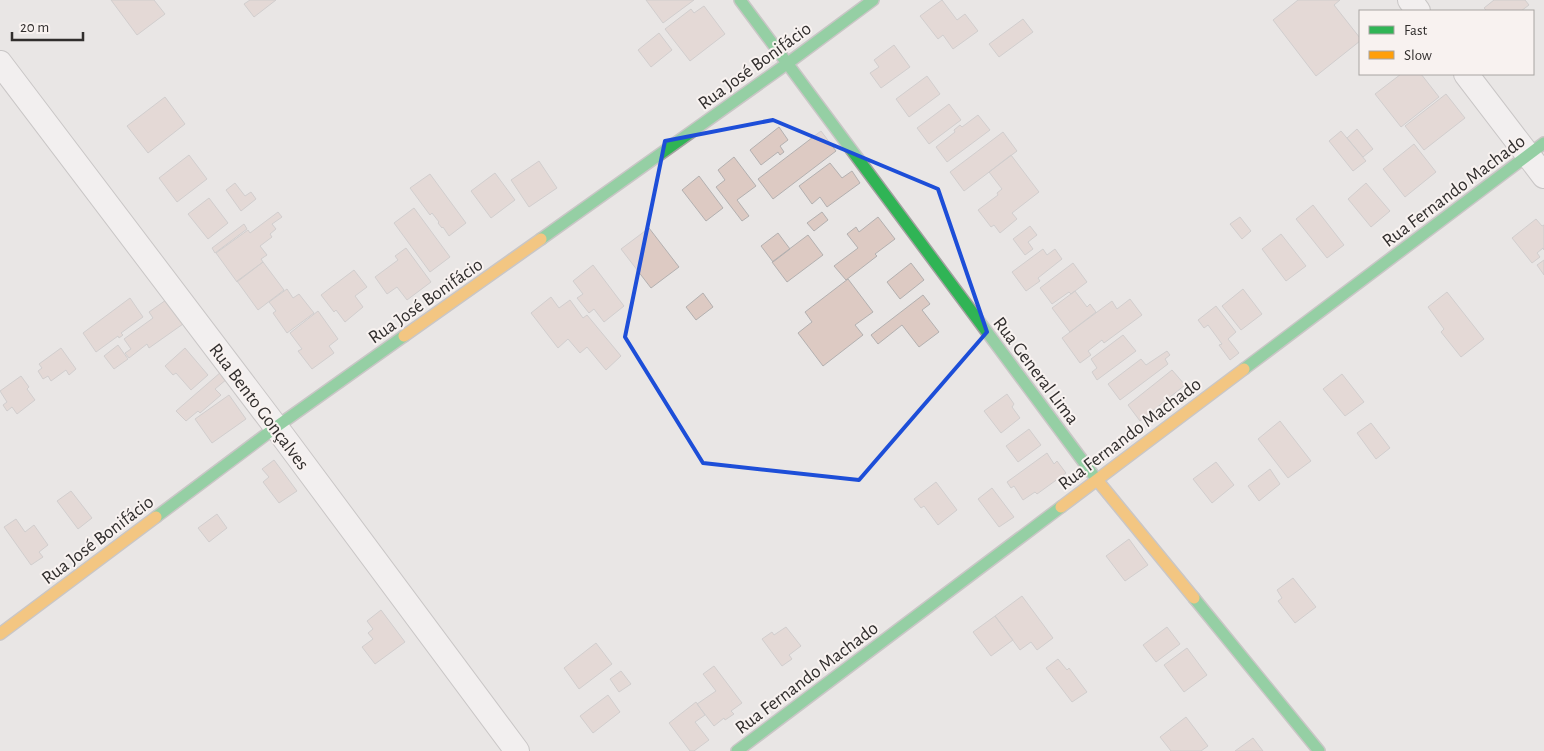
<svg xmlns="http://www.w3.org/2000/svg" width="1544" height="751" font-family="'Alegreya Sans',sans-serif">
<rect width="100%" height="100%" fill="#e9e6e5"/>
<path fill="#ddcac3" stroke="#b3b0b0" d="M111,0H154L165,14L137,35Z
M250,0H276L254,17L244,4Z
M646,0H694L663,23Z
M942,0L957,20L965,14L978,31L953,49L943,35L938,39L920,16Z
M1298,0H1340L1334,5L1360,38V41L1316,76L1273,20Z
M1494,0H1525L1529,5L1521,11H1487L1484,8Z
M704,6L725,34L690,61L665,29L691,9L694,13Z
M1023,19L1033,32L999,57L989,44Z
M659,33L672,50L651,67L638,50Z
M894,45L910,67L881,88L870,73L879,67L874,60Z
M1401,74H1421L1439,97L1401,127L1375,94Z
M927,76L940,94L909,117L896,99Z
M1446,94L1465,118L1424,150L1405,126Z
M165,97L185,124L148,153L127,126Z
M949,104L961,120L929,144L917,128Z
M978,115L990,130L947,162L936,147L955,132L954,130L960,125L962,127Z
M779,127L788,140L780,146L784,152L780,155L778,152L761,165L750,150Z
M1357,129L1373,149L1363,157L1347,138Z
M821,131L836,151L773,199L758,179Z
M1341,131L1366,161L1353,171L1329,141Z
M1003,132L1017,151L964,191L950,172Z
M1414,144L1436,172L1405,197L1383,169Z
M189,155L207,179L177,202L159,178Z
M1011,155L1039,192L1012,213L1017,219L1000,233L994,225L991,227L978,210L998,195L997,193L1002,189L989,172Z
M734,157L756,186L737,200L749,216L742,221L716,187L725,180L718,170Z
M539,161L557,188L529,207L511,180Z
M830,163L842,178L852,171L860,183L827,207L820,197L812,204L799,186Z
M495,173L515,200L491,218L471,191Z
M430,174L466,223L449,236L443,227L442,228L438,223L439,222L432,213L430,215L410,188Z
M699,176L723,208L706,221L682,190Z
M235,183L245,196L251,192L256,199L241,211L226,190Z
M1366,183L1390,211L1371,227L1348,199Z
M209,198L228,223L208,239L188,214Z
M1313,205L1344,245L1327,258L1296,219Z
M414,208L450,257L430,272L394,223Z
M278,212L282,217L272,224L276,229L270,234L272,237L260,246L267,255L261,259L263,262L237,282L216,253L248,230L250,233Z
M822,212L828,220L814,231L807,223Z
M878,217L895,239L875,254L877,256L846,280L834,266L858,248L847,234L856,227L859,232Z
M1240,217L1251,231L1242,239L1230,224Z
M1536,219L1542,226L1544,225V250L1543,248L1537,253L1540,257L1532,263L1512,238Z
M244,224L247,229L215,253L212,248Z
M1030,226L1037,235L1028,242L1033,249L1025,255L1013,239Z
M649,228L679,267L651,288L621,249Z
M778,233L790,249L773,262L761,246Z
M1281,234L1306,266L1286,281L1262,249Z
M808,235L823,255L787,282L772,262Z
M406,248L431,282L407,300L397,287L387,294L375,277L398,260L395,256Z
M1043,249L1047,255L1055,249L1062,259L1038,278L1040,281L1026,291L1012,272Z
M1544,260V275L1537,265Z
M263,262L284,290L258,310L237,281Z
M911,263L924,280L900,299L887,282Z
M1073,263L1087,282L1071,294L1069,292L1052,304L1040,288Z
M593,265L624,306L604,322L594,309L589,313L577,298L583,294L573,281Z
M354,270L367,287L355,296L363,307L345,322L336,310L334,312L321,295Z
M848,279L873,312L855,325L863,335L823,366L798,333L812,322L805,312Z
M287,289L293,298L299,294L314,313L287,333L273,313L276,311L269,302Z
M1243,289L1262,314L1241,330L1222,306Z
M1075,291L1087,307L1090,304L1096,312L1070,332L1052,308Z
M1447,292L1484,339L1461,357L1441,332L1444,329L1428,307Z
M703,293L713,307L696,320L686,307Z
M923,295L930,304L922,310L939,332L919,347L902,325L878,344L871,335Z
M551,297L559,308L570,300L583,318L587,315L621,356L606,370L587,347L580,353L568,339L558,348L531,313Z
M130,298L143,317L121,333L123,335L119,338L118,336L96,352L83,333Z
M1130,299L1142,315L1104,343L1102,340L1088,351L1091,355L1080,363L1062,338L1112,301L1117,309Z
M166,300L183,324L149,348L147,344L129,358L125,353L131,349L124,339L153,318L149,312Z
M1216,306L1236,332L1228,339L1239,353L1230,360L1219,345L1222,344L1208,325L1204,328L1198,320Z
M318,311L338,339L329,346L334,353L312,369L298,351L302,349L290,333Z
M1123,335L1136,351L1097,380L1092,372L1097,368L1091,359Z
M118,345L128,359L114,369L104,356Z
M61,348L76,369L69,375L66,370L51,381L48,376L43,379L38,371L42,368L39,364Z
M185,348L208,375L191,390L176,373L173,375L165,366Z
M1167,351L1170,355L1165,359L1168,364L1120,400L1108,384L1141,359L1146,365Z
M1172,370L1185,385L1140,421L1128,405Z
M221,372L227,379L215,389L221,395L200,413L198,411L186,421L176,411Z
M1342,374L1364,402L1345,416L1323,389Z
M21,376L29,387L27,389L35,400L17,414L12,407L7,411L3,405L7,402L0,391Z
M1007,394L1014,404L1012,407L1020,418L1001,433L984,411Z
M229,395L246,419L212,443L195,419Z
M1280,421L1311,461L1288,478L1258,439Z
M1371,423L1390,448L1376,459L1357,433Z
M1029,429L1041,445L1018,462L1006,446Z
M1047,453L1054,464L1057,461L1066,473L1037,494L1035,492L1023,500L1014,486L1011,488L1007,482Z
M274,460L297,491L279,503L263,482L269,477L262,469Z
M1216,462L1234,485L1212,503L1193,479Z
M1270,469L1280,484L1259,501L1248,486Z
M936,482L957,510L938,525L924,506L921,508L914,499Z
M992,488L1014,517L999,527L978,499Z
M71,491L92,518L78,529L57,501Z
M217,514L227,528L209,542L198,528Z
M16,519L25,532L34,525L48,545L39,552L43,557L31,565L4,527Z
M1129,539L1148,565L1125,581L1106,556Z
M1293,578L1316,607L1295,623L1278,601L1282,598L1277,590Z
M1022,596L1053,638L1037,650L1031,642L1020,650L995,616Z
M381,610L405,642L375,664L362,647L373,639L368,633L373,629L367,621Z
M995,616L1013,640L991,656L973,632Z
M786,627L801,646L789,655L792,659L782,666L762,639L772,632L774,635Z
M1167,627L1180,644L1156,662L1143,645Z
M596,643L612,664L579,689L564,668Z
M1187,648L1207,675L1184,692L1164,665Z
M1058,659L1067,670L1069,668L1087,692L1072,702L1046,668Z
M714,666L742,703L731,711L734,714L725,720L724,718L714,726L697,704L716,691L703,674Z
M621,671L631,684L619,692L610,679Z
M608,695L620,712L593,733L580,716Z
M696,702L705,715L695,722L709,740L694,751H690L669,723Z
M1186,717L1208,746L1201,751H1171L1160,737Z
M1253,738L1263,751H1235Z"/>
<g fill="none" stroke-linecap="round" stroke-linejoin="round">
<g stroke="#a3a1a0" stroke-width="26">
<path id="street" d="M1410,0L1418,11
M0,63L276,427L517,751
M1466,74L1544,176"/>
</g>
<g stroke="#a3a1a0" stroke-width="14">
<path id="fast" d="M740,0L1097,480
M541,239L788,63L873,0
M1244,369L1544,143
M156,517L276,427L404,336
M1194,598L1319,751
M737,751L1061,507"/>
</g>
<g stroke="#a3a1a0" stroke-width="14">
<path id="slow" d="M404,336L541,239
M1097,480L1194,598
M1061,507L1244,369
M0,634L156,517"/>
</g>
<use href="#street" stroke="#fcfbfb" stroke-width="24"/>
<use href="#fast" stroke="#30b455" stroke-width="11"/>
<use href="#slow" stroke="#ff9f0a" stroke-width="11"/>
</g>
<path d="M0 0H1544V751H0ZM773,120L938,189L987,332L859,480L703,463L625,337L665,141Z" fill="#e9e6e5" fill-opacity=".55" fill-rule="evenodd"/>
<path fill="none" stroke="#1d4ed8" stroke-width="4" stroke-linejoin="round" d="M773,120L938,189L987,332L859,480L703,463L625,337L665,141Z"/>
<g text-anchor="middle" stroke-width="4" stroke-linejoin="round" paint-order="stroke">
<g font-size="19" fill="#312e2d" stroke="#f8f2f0">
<text transform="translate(754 65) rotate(-36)" y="7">Rua José Bonifácio</text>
<text transform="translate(1453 190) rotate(-37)" y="7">Rua Fernando Machado</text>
<text transform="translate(425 300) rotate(-35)" y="7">Rua José Bonifácio</text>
<text transform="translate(1037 370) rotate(53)" y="7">Rua General Lima</text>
<text transform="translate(260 406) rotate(53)" y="7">Rua Bento Gonçalves</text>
<text transform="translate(1129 433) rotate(-37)" y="7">Rua Fernando Machado</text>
<text transform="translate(97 539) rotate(-37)" y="7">Rua José Bonifácio</text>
<text transform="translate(806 677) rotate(-37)" y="7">Rua Fernando Machado</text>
</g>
</g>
<rect x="1359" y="10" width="175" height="65" fill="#f8f2f0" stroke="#a8a4a2"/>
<rect x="1369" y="26" width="25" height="8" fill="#30b455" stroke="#a8a4a2"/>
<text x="1404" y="35" font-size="15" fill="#312e2d">Fast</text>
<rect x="1369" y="51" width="25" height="8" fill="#ff9f0a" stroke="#a8a4a2"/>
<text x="1404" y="60" font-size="15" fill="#312e2d">Slow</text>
<path d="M12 32v8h71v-8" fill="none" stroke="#312e2d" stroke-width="2.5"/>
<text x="20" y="32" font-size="15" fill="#312e2d" stroke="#f8f2f0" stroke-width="4" paint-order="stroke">20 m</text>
</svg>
